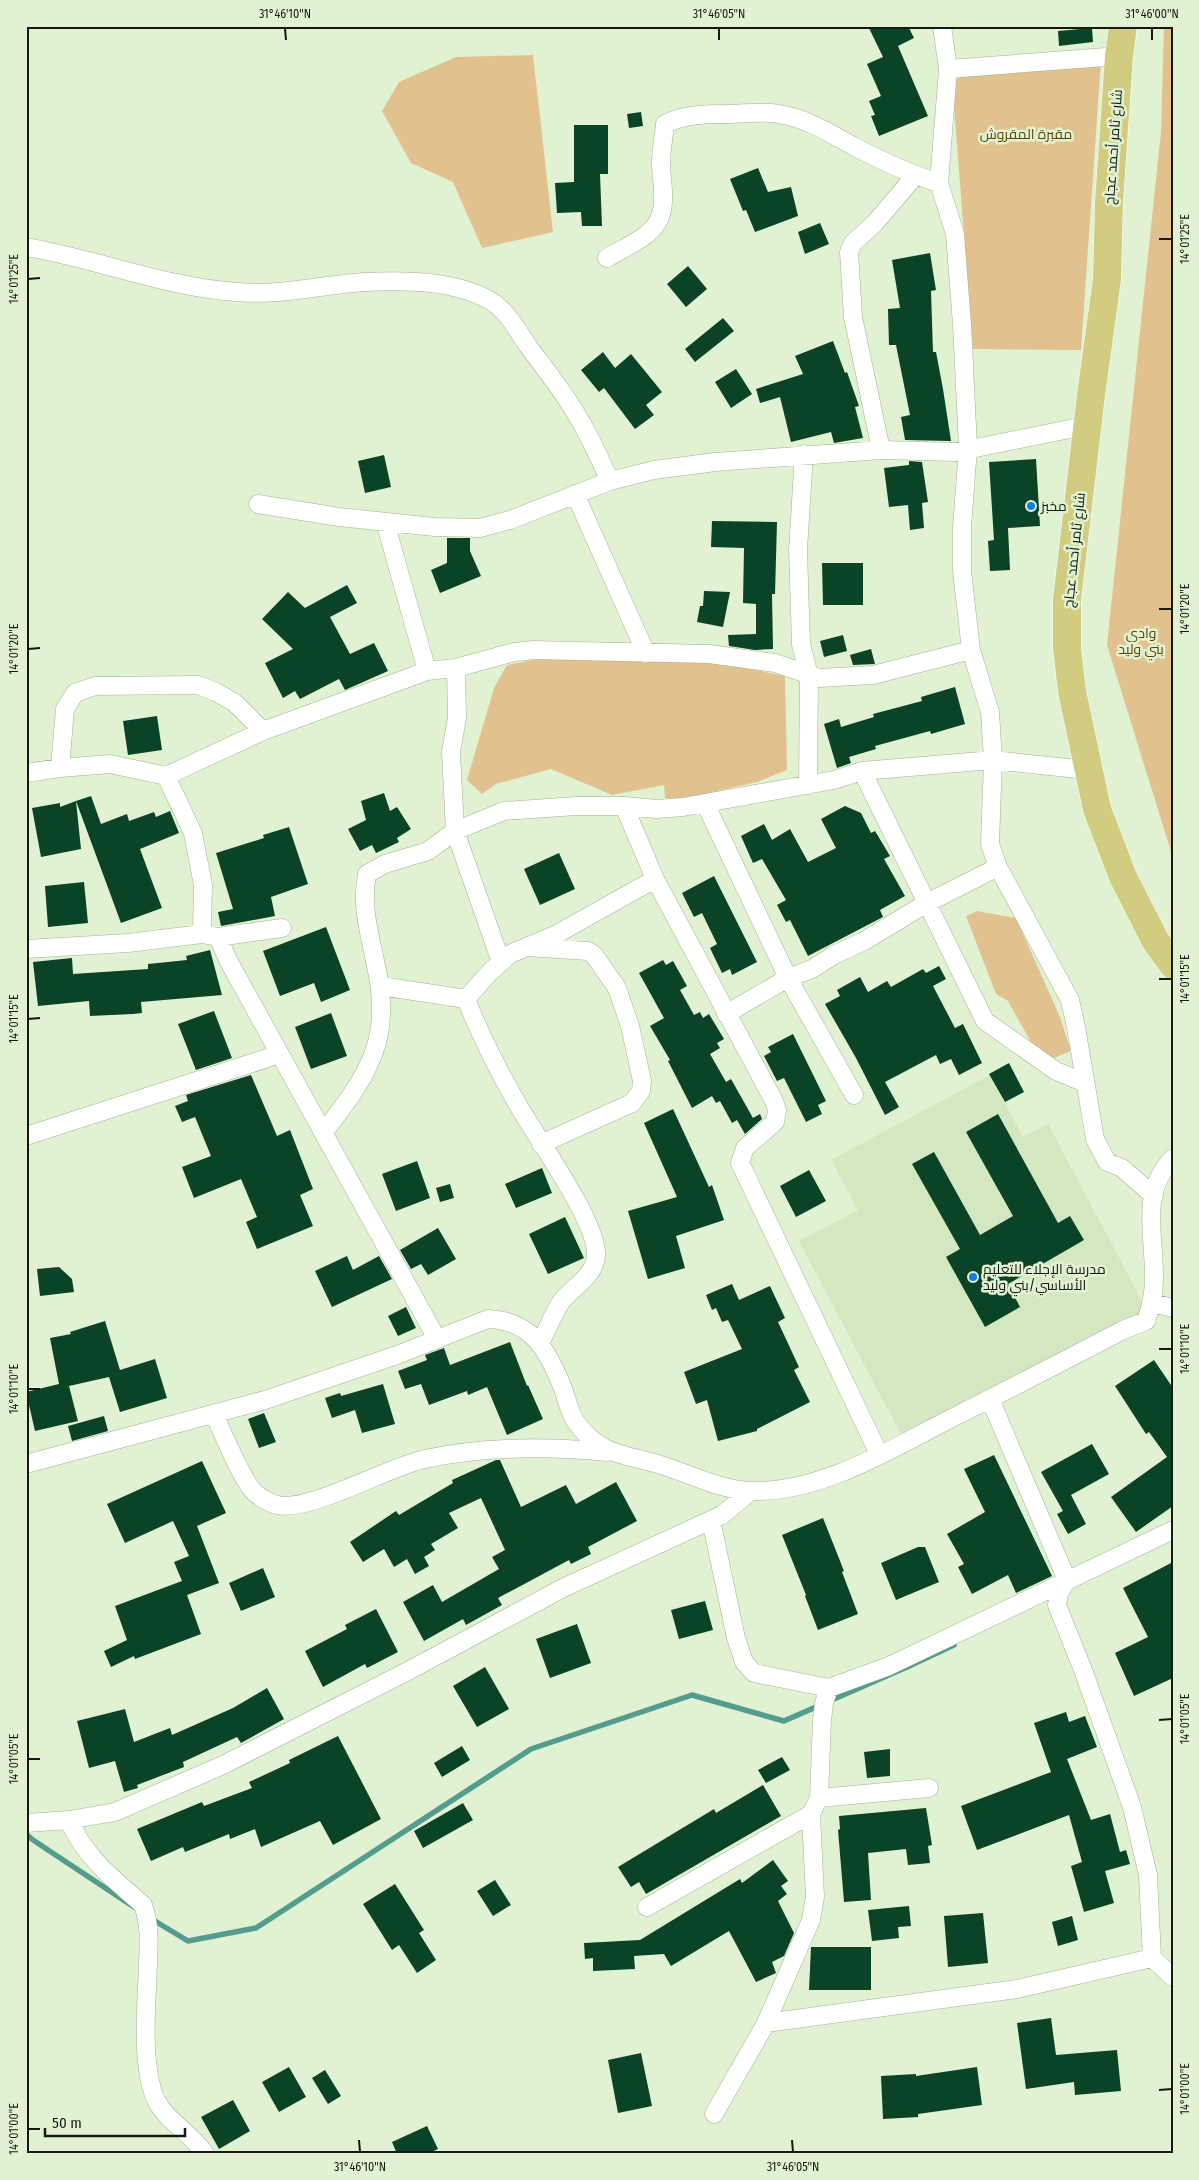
<svg xmlns="http://www.w3.org/2000/svg" width="1199" height="2180" font-family="'Fira Sans Condensed',Cairo,sans-serif">
<rect width="100%" height="100%" fill="#e1f2d2"/>
<path fill="#d3e8c1" d="M990,1075L1023,1137L1048,1124L1148,1312L905,1442L799,1241L858,1210L831,1160Z"/>
<path fill="#e1c28e" d="M1164,26H1173V858L1107,645L1161,132Z
M533,55L553,232L482,248L453,182L411,163L382,111L399,82L456,57Z
M1101,61L1081,350L973,349L952,81L989,65Z
M557,655L619,661L714,662L785,676L787,770L757,782L678,800L665,798L664,785L612,795L551,769L496,784L482,794L467,780L494,688L507,665Z
M977,911L1016,918L1060,1017L1071,1051L1051,1059L1037,1053L1008,1001L996,994L966,916Z"/>
<g fill="none" stroke-linecap="round" stroke-linejoin="round">
<path stroke="#549d8e" stroke-width="5.5" d="M26,1834L33,1840L134,1907
M150,1918L188,1941L256,1928L531,1749L692,1695L784,1721L907,1667L954,1645"/>
</g>
<path fill="#0b4326" d="M868,26H908L914,38L898,46L928,116L879,136L871,116L875,115L869,101L881,96L867,64L883,57Z
M1092,28L1093,42L1059,46L1058,31Z
M641,112L643,126L629,128L627,114Z
M574,125H608V174H600L602,226H582L581,212L557,213L555,183L574,182Z
M758,168L768,192L791,187L798,216L755,232L746,210L743,211L730,179Z
M820,223L829,244L805,254L798,232Z
M930,253L936,290L931,291L933,352H936L943,389L951,441H949L905,440L901,417L910,415L896,345H889L888,309L900,308L892,260Z
M688,266L707,289L686,307L667,284Z
M723,318L734,331L695,362L685,349Z
M833,341L845,373L847,372L859,406L855,407L863,438L834,443L831,432L791,442L780,397L760,403L756,389L803,374L795,356Z
M603,352L615,368L631,354L662,392L646,405L654,415L635,429L604,388L599,392L581,370Z
M736,369L752,394L731,408L715,382Z
M384,455L391,487L365,493L358,461Z
M1036,459L1040,526L1008,528L1010,570L990,571L988,541L994,540L989,462Z
M909,461L922,462L928,502L922,503L924,528L910,530L908,505L889,507L884,468L909,465Z
M712,521L777,522L775,594H772L773,649L755,650L729,646L728,635L756,634V604L743,603L744,548L711,547Z
M447,538H470V551L481,576L440,593L431,570L447,563Z
M822,563H863V605H823Z
M347,585L357,603L330,617L350,654L374,643L388,671L345,690L339,679L300,699L295,691L283,698L265,663L293,649L262,619L288,592L305,608Z
M704,591L730,592L723,627L697,622L700,606H703Z
M843,635L847,651L824,657L820,641Z
M871,649L875,664L853,665L850,655Z
M955,687L965,724L931,734L930,731L875,746L876,749L849,757L851,763L837,768L824,724L839,719L841,727L874,717L873,714L922,701L921,697Z
M157,716L162,750L128,755L123,721Z
M384,793L390,811L397,807L411,829L397,838L399,842L376,853L372,845L360,851L348,829L366,820L361,801Z
M91,796L101,824L127,814L129,821L154,812L156,817L170,811L179,833L140,849L162,908L121,923L76,801Z
M76,801L81,849L41,857L32,808L60,803V807Z
M845,806L861,813L871,833L875,831L890,856L884,859L905,896L880,910L883,917L808,956L790,920L786,922L777,905L786,900L762,859L753,863L741,836L764,824L772,840L790,829L808,862L836,848L821,819Z
M289,827L308,884L271,897L275,916L221,926L218,912L233,909L216,853L264,838L263,835Z
M559,853L575,889L540,905L524,869Z
M714,876L757,962L732,975L730,969L722,973L710,948L717,944L702,913L694,917L682,893Z
M84,882L88,923L48,927L45,886Z
M326,927L350,990L321,1002L314,983L280,996L263,951Z
M210,950L222,995L141,1002L142,1013L133,1014L90,1016L89,1001L38,1006L33,962L72,958L73,974L148,969V964L187,960L186,956Z
M663,960L666,965L673,961L687,986L680,990L694,1015L700,1012L703,1018L709,1014L724,1039L717,1043L720,1048L710,1054L726,1082L731,1079L753,1118L760,1114L762,1119L745,1134L737,1120L732,1123L720,1101L716,1103L712,1096L692,1108L668,1061L670,1060L650,1026L664,1018L639,973Z
M939,966L946,979L933,986L955,1028L963,1024L982,1063L959,1075L951,1059L940,1064L936,1055L885,1082L899,1107L885,1115L856,1058L825,1004L840,996L837,990L860,977L868,992L887,981L891,987L923,969L926,973Z
M214,1011L232,1058L196,1070L178,1024Z
M331,1013L347,1056L311,1069L295,1027Z
M793,1034L826,1101L818,1105L822,1114L806,1122L784,1078L777,1081L764,1056L771,1052L768,1047Z
M1009,1063L1024,1092L1005,1102L989,1074Z
M251,1075L277,1136L290,1130L313,1189L300,1195L313,1226L257,1249L246,1222L257,1217L241,1179L194,1198L182,1167L211,1156L195,1117L182,1122L175,1106L188,1101L186,1095Z
M673,1109L709,1187L712,1185L724,1220L676,1236L685,1268L648,1279L628,1211L677,1197L644,1123Z
M998,1114L1058,1223L1070,1216L1084,1240L1008,1284L1020,1307L985,1327L946,1257L960,1249L912,1164L934,1152L980,1235L1013,1216L966,1132Z
M417,1161L430,1198L396,1211L382,1174Z
M542,1168L552,1193L516,1208L505,1184Z
M809,1170L826,1201L796,1217L780,1186Z
M450,1184L454,1198L440,1202L436,1188Z
M565,1217L584,1258L548,1274L529,1234Z
M438,1228L456,1259L428,1275L421,1264L411,1269L400,1250Z
M347,1256L353,1270L379,1256L392,1279L332,1307L315,1271Z
M59,1267L72,1279L74,1292L40,1296L37,1269Z
M732,1284L739,1300L770,1286L785,1318L778,1322L799,1367L794,1370L810,1402L757,1429V1431L718,1441L707,1400L696,1404L684,1372L742,1349L728,1320L722,1322L716,1308L712,1310L706,1295Z
M406,1307L416,1328L398,1336L388,1316Z
M105,1321L120,1370L155,1359L167,1398L120,1412L109,1377L69,1386L78,1421L35,1431L26,1392L59,1384L50,1338L71,1334L70,1332Z
M510,1342L527,1386L528,1385L543,1419L507,1435L487,1387L468,1395L467,1391L429,1405L421,1384L405,1389L398,1371L427,1360L425,1355L444,1348L450,1365Z
M1154,1360L1173,1388V1506L1136,1532L1111,1497L1167,1457L1149,1432L1146,1434L1115,1386Z
M383,1384L395,1424L362,1433L355,1410L332,1418L325,1398L340,1393L341,1396Z
M264,1413L276,1442L259,1448L248,1419Z
M104,1416L108,1431L72,1441L68,1426Z
M1092,1444L1109,1474L1071,1495L1086,1524L1068,1534L1057,1514L1063,1511L1041,1472Z
M994,1455L1052,1576L1016,1593L1008,1575L972,1594L958,1567L964,1564L947,1534L985,1512L964,1469Z
M496,1460H500L521,1507L566,1485L576,1504L616,1482L637,1521L588,1547L591,1554L571,1564L569,1560L498,1598L502,1605L466,1625L463,1619L424,1641L403,1602L433,1585L442,1602L499,1569L492,1557L505,1550L481,1498L449,1513L458,1528L431,1544L435,1550L424,1557L429,1566L415,1574L407,1559L394,1567L384,1549L363,1562L350,1542L396,1511L399,1515L453,1483L452,1480Z
M202,1461L226,1513L197,1526L219,1583L187,1595L201,1634L135,1659L134,1656L111,1667L104,1651L127,1640L115,1606L182,1581L174,1562L189,1556L173,1521L125,1543L107,1504Z
M823,1518L844,1571L842,1572L858,1614L818,1630L805,1596L806,1595L782,1535Z
M918,1547H925L939,1582L896,1600L881,1563Z
M1173,1562V1678L1134,1696L1115,1653L1148,1637L1123,1588Z
M263,1568L275,1597L241,1611L229,1583Z
M705,1601L713,1630L679,1639L671,1610Z
M376,1609L398,1652L367,1668L365,1664L323,1687L305,1651L347,1629L345,1625Z
M577,1624L591,1663L550,1678L536,1639Z
M485,1667L509,1709L477,1727L453,1686Z
M267,1688L284,1719L241,1743L237,1737L183,1762L184,1767L137,1785L138,1788L124,1792L115,1761L89,1768L77,1721L125,1709L134,1742L170,1728L172,1735L233,1708Z
M1066,1712L1069,1722L1085,1716L1097,1747L1067,1759L1091,1820L1110,1814L1120,1852L1126,1850L1130,1864L1105,1871L1114,1903L1084,1912L1071,1866L1082,1862L1069,1815L977,1850L961,1806L1051,1772L1034,1723Z
M338,1736L381,1819L333,1845L320,1821L261,1847L255,1829L230,1839L229,1834L185,1852L183,1847L151,1861L137,1829L202,1802L204,1806L252,1788L249,1782L290,1763L289,1760Z
M462,1746L470,1760L442,1777L434,1763Z
M890,1749V1776L867,1778L864,1752Z
M782,1757L790,1770L766,1783L758,1770Z
M763,1785L781,1816L646,1894L639,1882L631,1887L618,1867L714,1809L716,1813Z
M463,1803L473,1820L423,1848L414,1831Z
M926,1808L932,1845L928,1846L930,1863L908,1865L906,1849L868,1853L871,1900L844,1902L838,1830L840,1829L839,1816Z
M773,1860L788,1881L781,1886L787,1894L778,1901L794,1933L784,1956L772,1962L776,1973L756,1982L729,1931L671,1966L664,1954L634,1956L635,1969L593,1971V1958L585,1959L584,1943L640,1940L740,1879L742,1883Z
M495,1880L511,1905L493,1916L477,1891Z
M395,1884L424,1930L419,1933L436,1960L417,1973L399,1945L392,1950L363,1904Z
M909,1906L911,1926L898,1927L899,1938L872,1941L868,1910Z
M983,1913L988,1963L948,1967L944,1916Z
M1072,1916L1078,1940L1058,1946L1052,1922Z
M811,1947H871V1990H809Z
M1051,2018L1056,2055L1117,2050L1121,2091L1075,2095L1074,2082L1026,2089L1017,2023Z
M641,2053L652,2106L618,2113L608,2060Z
M289,2067L306,2097L279,2112L262,2082Z
M977,2067L982,2105L918,2114V2117L883,2119L881,2076L916,2074V2076Z
M325,2070L341,2096L328,2104L312,2078Z
M233,2100L250,2131L219,2149L201,2117Z
M427,2126L438,2149L427,2154H397L392,2142Z"/>
<g fill="none" stroke-linecap="round" stroke-linejoin="round">
<g stroke="#a2b293" stroke-width="19">
<path id="street" d="M942,26L948,69L939,183L955,234L962,324L968,448L962,527V571L971,650L990,712L993,760L990,844L998,867L1070,1000L1076,1027L1095,1139L1107,1162L1122,1168L1154,1196
M948,69L1119,56
M26,247C97,259 165,287 236,292C279,296 322,285 364,282C404,280 453,280 489,300C507,310 517,330 528,346C542,365 557,384 570,404C586,428 598,455 610,481L654,470L715,462L881,450L956,452L1089,425
M607,258C623,248 647,239 657,223C668,205 661,182 661,162C661,150 664,137 665,124C685,114 706,114 728,114C744,114 762,111 778,114C807,118 829,133 855,147C882,161 910,174 939,183
M881,450L853,317L849,252L853,243L874,224L915,176
M804,454L798,550L801,644L809,676L808,785
M575,494L646,653
M258,504L339,517L435,527L480,528L510,520L610,481
M385,522L427,671
M456,668L457,718L451,752L455,831L501,962
M60,768L65,709L75,693L95,686L198,685L216,692L235,703L263,731
M862,771L985,1021L1056,1071L1085,1083
M27,773L60,768L110,764L166,776
M705,803L788,978L854,1095
M624,806L655,879L774,1101L777,1110L775,1122L745,1148L740,1163L879,1454
M202,934L203,885L193,833L166,776L263,731L427,671L456,668L514,652L533,650L709,654L775,663L819,678L873,675L971,650
M218,937L228,960L437,1339
M526,947L588,951L594,955L617,988L630,1026L642,1081L641,1091L632,1103L541,1144
M26,949L128,943L202,934L218,937L282,928
M381,986L466,999C480,1034 496,1066 514,1098C532,1132 598,1221 596,1255C595,1277 573,1286 561,1302C553,1314 547,1330 540,1343
M466,999L489,973L510,954L555,935L655,879
M726,1014L788,978L812,969L834,955L864,941L927,903L998,867
M323,1133C370,1073 393,1039 375,961C369,931 361,905 367,874L385,864L428,851L455,831L504,811L576,806H624L657,809L683,807L834,780L862,771L993,760L1087,770
M26,1136L280,1054
M1152,1303L1173,1308
M990,1399L1067,1580L1059,1593L1057,1605L1083,1670L1132,1807L1148,1875L1152,1958L1173,1977
M214,1414C223,1433 241,1478 254,1492C258,1496 271,1504 277,1505C308,1513 390,1466 425,1459C486,1446 545,1446 607,1452
M26,1464L265,1400L397,1355L488,1319C533,1320 549,1353 564,1391C567,1401 570,1414 576,1422C600,1456 625,1454 661,1465C690,1474 720,1490 751,1491C821,1493 891,1449 952,1418C1009,1389 1066,1360 1123,1330L1146,1321C1151,1307 1154,1294 1154,1279C1155,1237 1139,1193 1173,1158
M711,1520L736,1638L744,1662L754,1673L829,1688L889,1666L1173,1530
M819,1798L929,1788
M69,1820C84,1857 115,1880 143,1905C150,1924 149,1943 148,1962C147,2002 140,2064 156,2100C167,2122 192,2133 205,2154
M26,1823L69,1820L115,1812L223,1765L406,1672L563,1588L711,1520L722,1515L751,1491
M647,1907L811,1814
M766,2023L1017,1989L1152,1958
M714,2114L766,2023L811,1920L815,1897L811,1814L819,1798L822,1720L824,1703L829,1688"/>
</g>
<g stroke="#fff" stroke-width="29">
<path id="primary" d="M1123,26L1119,56L1109,202L1107,279L1091,395L1067,600V648L1072,691L1097,809L1123,877L1155,940L1173,965"/>
</g>
<use href="#street" stroke="#fff" stroke-width="18"/>
<use href="#primary" stroke="#d1cc80" stroke-width="28"/>
</g>
<path fill="none" stroke="#141a0f" stroke-width="2" d="M285,28L286,40M719,28V40M1152,28V40M1159,239H1172M28,279L40,278M1159,609H1172M28,649L40,648M1159,979H1172M28,1019L40,1018M1159,1349H1172M28,1389H40M1159,1720L1172,1719M28,1759H40M1159,2090L1172,2089M28,2129H40M359,2140L360,2152M792,2140L793,2152"/>
<g fill="#0f7ee6" stroke="#e1f2d2" stroke-width="2">
<circle cx="1031" cy="506" r="5"/>
<circle cx="973" cy="1277" r="5"/>
</g>
<g text-anchor="middle" stroke-width="5" stroke-linejoin="round" paint-order="stroke">
<g font-size="14" fill="#614400" stroke="#e1f2d2">
<text x="1026" y="139">مقبرة المقروش</text>
<text x="1141" y="638">وادي<tspan x="1141" dy="16">بني وليد</tspan></text>
</g>
<g font-size="14" fill="#141a0f" stroke="#e1f2d2">
<text transform="translate(1113 147) rotate(-86)" y="5">شارع ثامر أحمد عجاج</text>
<text transform="translate(1074 550) rotate(-84)" y="5">شارع ثامر أحمد عجاج</text>
</g>
<g font-size="14" fill="#141a0f" stroke="#e1f2d2" text-anchor="start">
<text x="1041" y="511">مخبز</text>
<text x="983" y="1274">مدرسة الإجلاء للتعليم<tspan x="983" dy="16">الأساسي/بني وليد</tspan></text>
</g>
</g>
<rect width="1199" height="2180" fill="none" stroke="#e1f2d2" stroke-width="55"/>
<path d="M45 2128v8h140v-8" fill="none" stroke="#141a0f" stroke-width="2.5"/>
<text x="52" y="2128" font-size="15" fill="#141a0f" stroke="#e1f2d2" stroke-width="4" paint-order="stroke">50 m</text>
<rect x="28" y="28" width="1144" height="2124" fill="none" stroke="#141a0f" stroke-width="2"/>
<g font-size="12" text-anchor="middle" fill="#141a0f">
<text x="285" y="18">31°46'10"N</text>
<text x="719" y="18">31°46'05"N</text>
<text x="1152" y="18">31°46'00"N</text>
<text transform="translate(1185 239) rotate(-90)" y="4">14°01'25"E</text>
<text transform="translate(14 279) rotate(-90)" y="4">14°01'25"E</text>
<text transform="translate(1185 609) rotate(-90)" y="4">14°01'20"E</text>
<text transform="translate(14 649) rotate(-90)" y="4">14°01'20"E</text>
<text transform="translate(1185 979) rotate(-90)" y="4">14°01'15"E</text>
<text transform="translate(14 1019) rotate(-90)" y="4">14°01'15"E</text>
<text transform="translate(1185 1349) rotate(-90)" y="4">14°01'10"E</text>
<text transform="translate(14 1389) rotate(-90)" y="4">14°01'10"E</text>
<text transform="translate(1185 1719) rotate(-90)" y="4">14°01'05"E</text>
<text transform="translate(14 1759) rotate(-90)" y="4">14°01'05"E</text>
<text transform="translate(1185 2089) rotate(-90)" y="4">14°01'00"E</text>
<text transform="translate(14 2129) rotate(-90)" y="4">14°01'00"E</text>
<text x="360" y="2171">31°46'10"N</text>
<text x="793" y="2171">31°46'05"N</text>
</g>
</svg>
